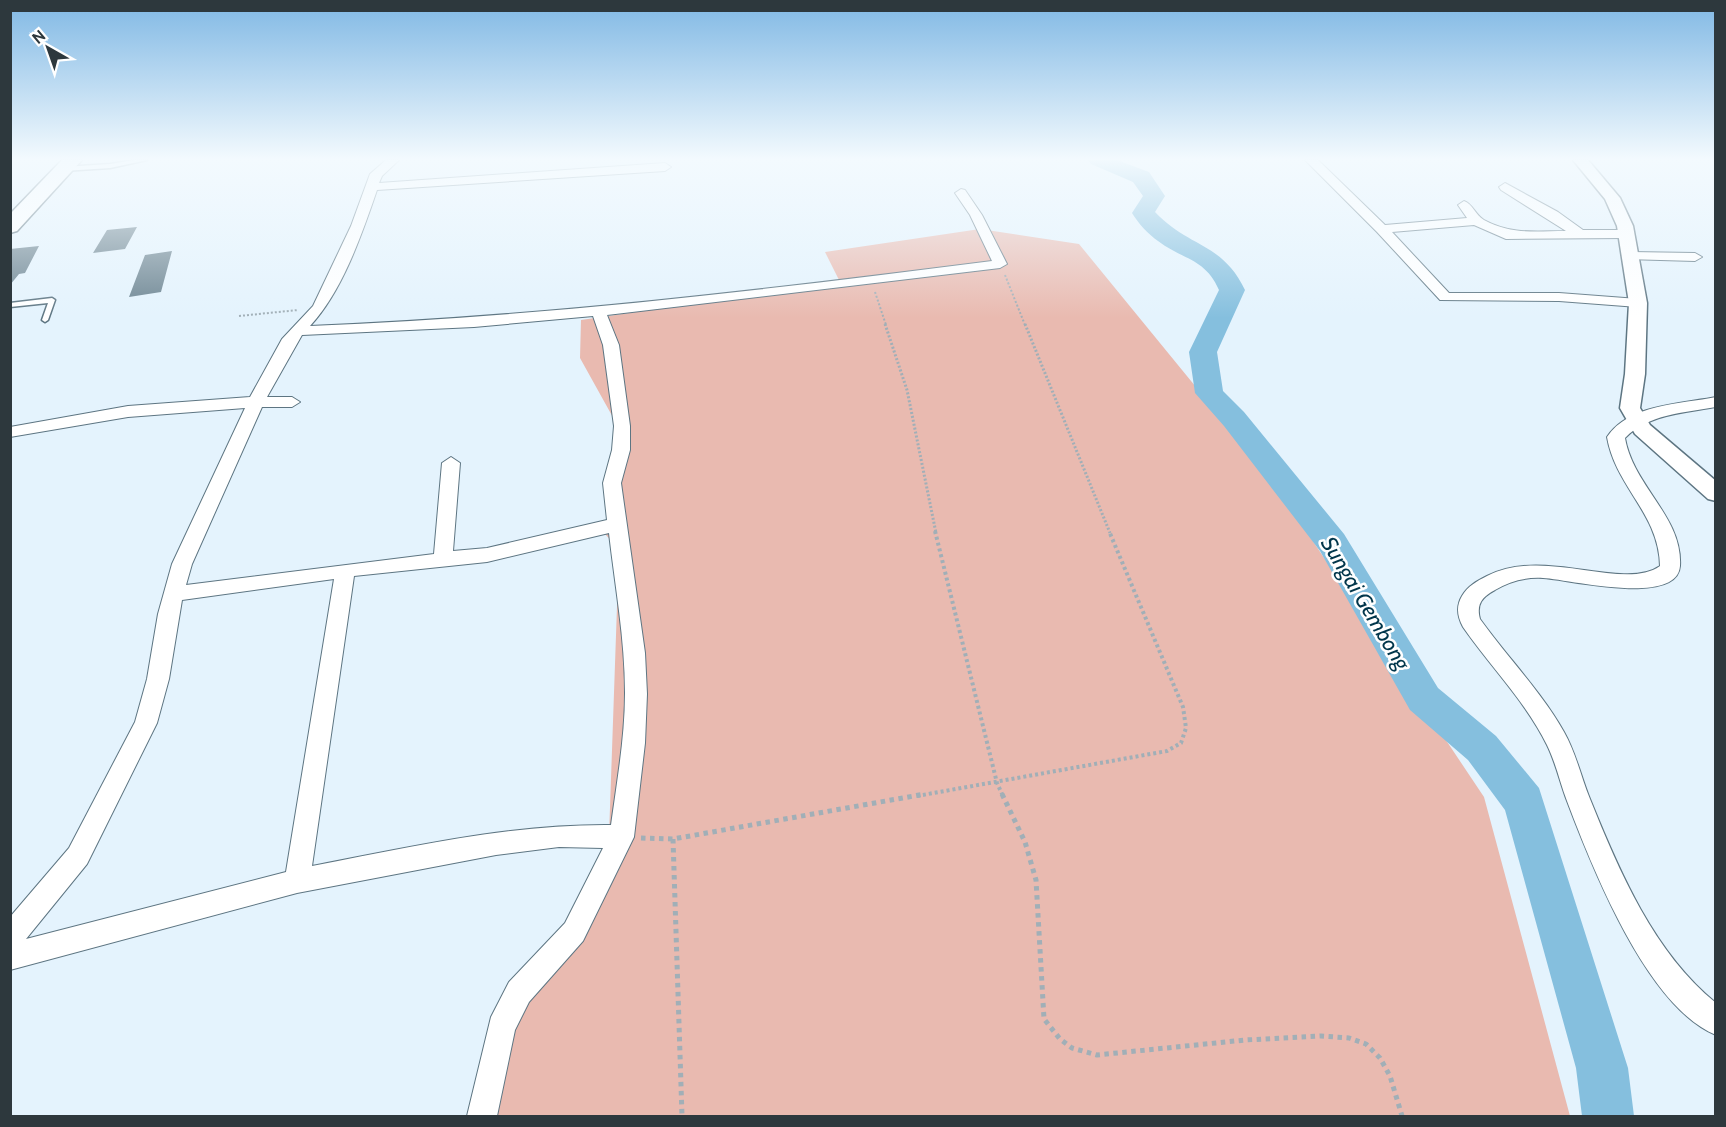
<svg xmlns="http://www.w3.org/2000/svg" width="1726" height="1127" font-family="Cabin,sans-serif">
<rect width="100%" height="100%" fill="#e4f3fd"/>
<path fill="#e9bab0" d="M980,229L1079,244L1272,480L1484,797L1570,1116H472L495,1022L608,865L619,549L604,533L620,430L580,358L581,320L840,282L825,252Z"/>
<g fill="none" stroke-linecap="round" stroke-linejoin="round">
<path fill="#85bfde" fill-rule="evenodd" d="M1088,160H1117L1149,172L1165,196L1155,212C1189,248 1222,242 1245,290L1217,352L1223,391L1244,412L1344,534L1438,688L1496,736L1539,788L1628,1068L1634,1116H1582L1576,1068L1505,810L1468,760L1410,710L1320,551L1224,426L1195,393L1189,352L1219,290C1205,258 1183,260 1158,241C1148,234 1138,223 1132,213L1143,196L1133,182L1091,164Z"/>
</g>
<path fill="#6d8592" d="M137,227L125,249L93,253L107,230Z
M39,246L25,273L19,274L10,285V249Z
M172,251L161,292L129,297L145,255Z"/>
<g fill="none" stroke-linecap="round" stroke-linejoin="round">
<g stroke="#5d7582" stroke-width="3">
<path id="service" d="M135,160H147L110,168L63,171L60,169L63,167L110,164Z
M52,298L55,300L48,320L45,322L42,320L48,303L10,307V303Z"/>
</g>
<g stroke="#5d7582" stroke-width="2">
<path id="minor" d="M386,160H399L382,176L379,183L665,163L671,167L665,171L377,190C362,234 342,292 310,326C539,317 765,290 992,261L970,215L955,193L961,189L965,190L982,215L1007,264L1000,268L607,315L619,345L630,426V450L621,483L645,653L647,694L645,743L634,837L583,941L529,1002L515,1030L497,1116H467L491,1017L509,982L565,923L603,848L559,847L496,855L297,893L10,970V917L69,848L135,722L147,679L158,614L172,564L245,408L128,417L10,437V427L128,406L250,397L282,339L313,306L351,226L370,174ZM593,316L603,345L614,426L612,450L603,483L607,520L487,548L453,551L460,463L451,457L442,463L434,554L186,585L192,564L262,407H292L300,402L292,397H267L302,335L474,327ZM609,533C615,586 625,639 625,693C625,737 617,781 611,825C510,824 411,847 312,866L354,576L487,562ZM334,579L286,872L26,939L87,864L157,723L169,679L182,600Z
M1305,160H1318L1385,225L1467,218L1458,205L1464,201C1473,204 1475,215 1484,220C1512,235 1535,231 1566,231L1501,190L1499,187L1505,183L1558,212L1583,230H1626L1633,234L1626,238L1506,239L1474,225L1392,232L1449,293H1559L1638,299L1645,303L1638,307L1559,301L1440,300L1377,232Z
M1631,252L1695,253L1702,257L1695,261L1626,259V253Z
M1716,397V407C1684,413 1648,414 1625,438C1633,486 1683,517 1680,566C1677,607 1567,579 1543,578C1525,577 1510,581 1495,590C1482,597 1476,604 1480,619C1507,657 1541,691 1564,732C1576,753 1581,777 1590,799C1619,871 1654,953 1716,1003V1035C1647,1007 1592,867 1567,801C1560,783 1556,763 1547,745C1526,702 1490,666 1463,627C1457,616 1456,606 1462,596C1468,586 1477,581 1487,576C1545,546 1623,592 1660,566C1659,513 1616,488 1607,437C1629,404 1681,404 1716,397Z"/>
</g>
<g stroke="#5d7582" stroke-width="3">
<path id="tertiary" d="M1573,160H1588L1620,198L1633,226L1647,303L1645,374L1640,408L1650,425L1716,481V501L1708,499L1635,434L1620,408L1625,374L1629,303L1617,226L1605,199Z"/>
</g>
<g stroke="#5d7582" stroke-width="3">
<path id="primary" d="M62,160H82L17,231L10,233V214Z"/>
</g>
<path stroke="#a1afb7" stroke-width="2" stroke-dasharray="2 2" stroke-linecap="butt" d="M1005,275L1025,325
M875,292L886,325
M239,316L298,310"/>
<path stroke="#a1afb7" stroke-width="3" stroke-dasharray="2 2" stroke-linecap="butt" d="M885,324L907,390L936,533
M1025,324L1110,533"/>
<path stroke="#a1afb7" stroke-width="4" stroke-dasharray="3 3" stroke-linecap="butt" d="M935,531L997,783L1003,796
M917,796L1167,751L1181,743L1186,728L1183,707L1109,531"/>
<path stroke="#a1afb7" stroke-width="5" stroke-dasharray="4.5 4.5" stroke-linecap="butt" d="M1002,794L1025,842L1036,880L1044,1019L1060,1039L1072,1048L1097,1055L1245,1040L1321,1036L1349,1038L1366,1044L1380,1058L1390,1076L1402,1116
M641,838L673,839L925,794
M673,839L682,1116"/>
<use href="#service" fill="#fff" fill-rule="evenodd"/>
<use href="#minor" fill="#fff" fill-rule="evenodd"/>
<use href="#tertiary" fill="#fff" fill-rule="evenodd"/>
<use href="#primary" fill="#fff" fill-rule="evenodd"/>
</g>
<linearGradient id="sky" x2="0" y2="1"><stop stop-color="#80b8e4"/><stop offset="0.5" stop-color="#f3fafe"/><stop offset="1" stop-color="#f3fafe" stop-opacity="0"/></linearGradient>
<rect width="1726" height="318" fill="url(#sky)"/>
<g text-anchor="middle" stroke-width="5" stroke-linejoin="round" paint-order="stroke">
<g font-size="22" font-style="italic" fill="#01364b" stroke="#fff">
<text transform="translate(1366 603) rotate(59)" y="8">Sungai Gembong</text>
</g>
</g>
<rect width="1726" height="1127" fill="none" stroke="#2d383d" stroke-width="24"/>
<g transform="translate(48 48) rotate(320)" stroke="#ffffff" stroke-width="4.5" paint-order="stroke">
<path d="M0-4.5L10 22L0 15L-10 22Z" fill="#2d383d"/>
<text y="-9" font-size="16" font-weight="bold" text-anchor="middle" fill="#2d383d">N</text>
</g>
</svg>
